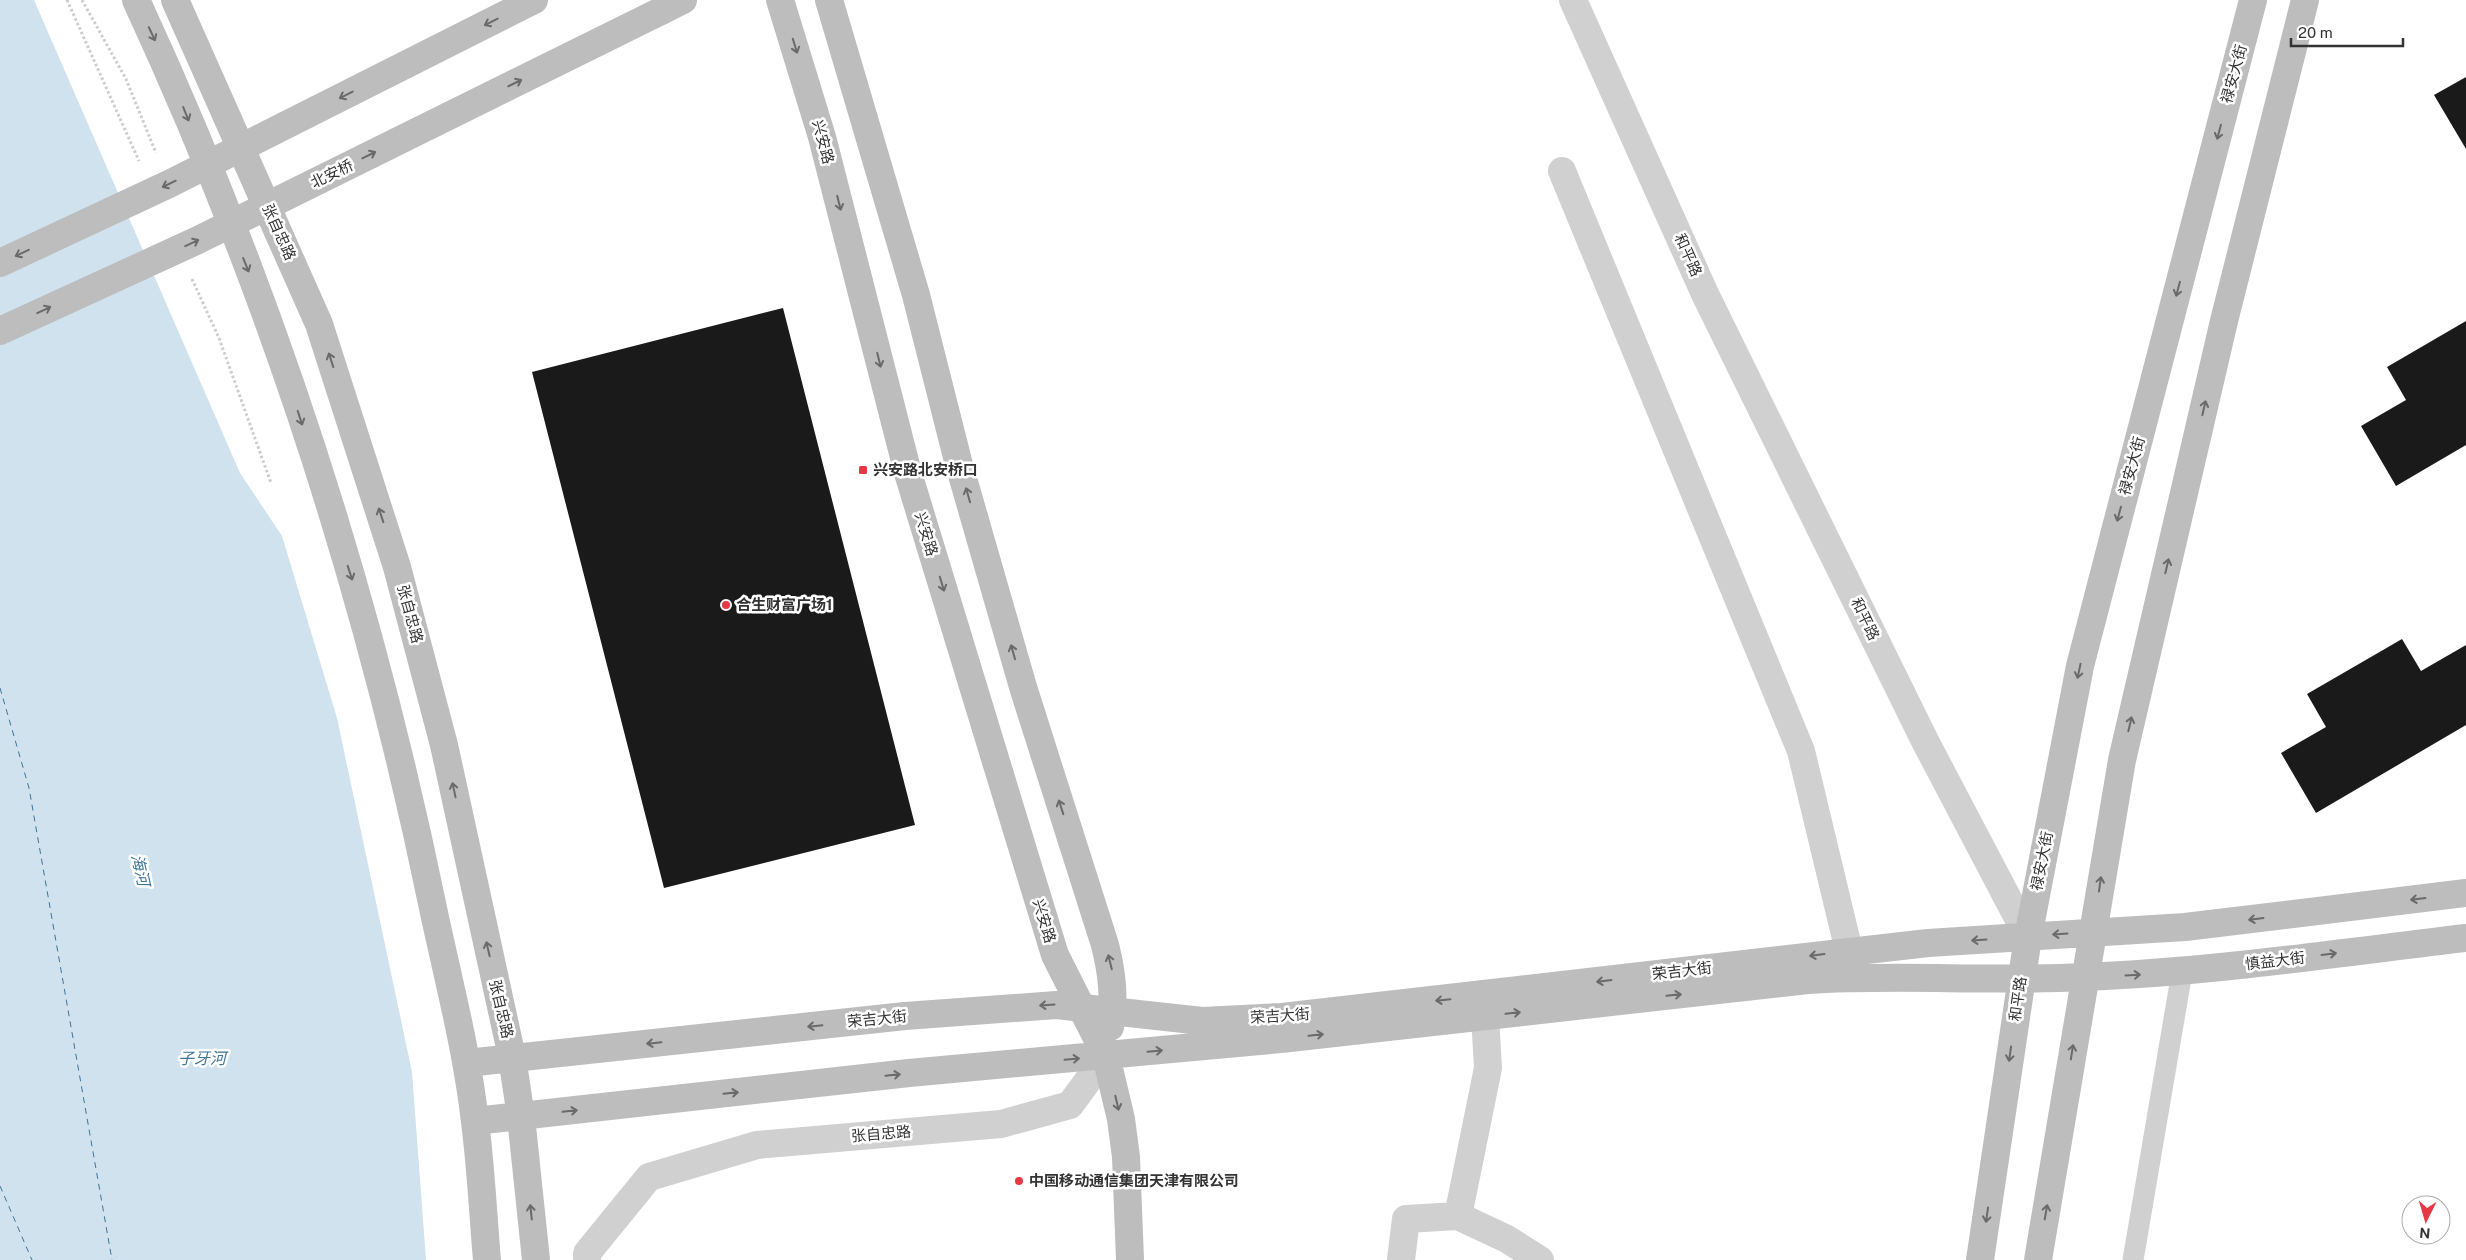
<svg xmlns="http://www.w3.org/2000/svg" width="2466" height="1260" font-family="'Public Sans','Noto Sans SC',sans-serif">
<rect width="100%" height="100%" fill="#fff"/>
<path fill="#cfe2ee" d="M0,0H34L240,473L282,536L337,718L412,1072L426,1260H0Z"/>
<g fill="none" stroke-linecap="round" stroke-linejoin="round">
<path stroke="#3f7597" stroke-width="1" stroke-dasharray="6 5" stroke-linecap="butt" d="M0,688L29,788L112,1260
M0,1186L32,1260"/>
</g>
<path fill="#1a1a1a" d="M2466,77V149L2434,95Z
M783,308L915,825L664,888L532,372Z
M2466,321V445L2396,486L2361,426L2406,400L2387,367Z
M2402,639L2421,671L2466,645V725L2316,813L2281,753L2326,727L2307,694Z"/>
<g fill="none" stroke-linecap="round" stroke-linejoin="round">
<path stroke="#cdcdcd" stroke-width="3" stroke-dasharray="2.5 2.5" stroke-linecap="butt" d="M67,0L139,161
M82,0L126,79L156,153
M192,279L219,338L271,483"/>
<path stroke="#d0d0d0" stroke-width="21" d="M2133,1260L2182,972"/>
<path stroke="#d0d0d0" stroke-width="28" d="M1573,0L1705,294L1925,741L2028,937
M1562,171L1801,751L1849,951
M1458,1216L1488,1068L1485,1016
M587,1260V1253L649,1177L757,1145L1001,1124L1070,1105L1106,1056
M1401,1260L1406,1219L1458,1216L1507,1239L1540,1260"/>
<path stroke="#bdbdbd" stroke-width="28" d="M136,0C270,289 369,596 433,908C448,979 467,1050 475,1122C481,1168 483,1214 487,1260
M175,0L319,324L397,567L444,745L512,1057L521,1117L536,1260
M780,0L822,137L908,473L1055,955L1106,1056L1121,1119L1126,1157L1130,1260
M829,0L916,295L958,461L1023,687L1105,945C1112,973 1115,998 1110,1027
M661,11L683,0
M467,1063L905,1016L1056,1005L1202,1021L1282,1017L1928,943L2185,927L2466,893
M475,1121L909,1073L1281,1039L1808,980C1900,974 1991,982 2083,977C2211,972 2339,953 2466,938
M1980,1260L2028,937L2080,666L2253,0
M2038,1260L2122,760L2224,321L2305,0"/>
<path stroke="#bdbdbd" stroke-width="28" d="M0,263L169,184L534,0
M0,331L196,241L661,11"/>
</g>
<defs><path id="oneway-shaft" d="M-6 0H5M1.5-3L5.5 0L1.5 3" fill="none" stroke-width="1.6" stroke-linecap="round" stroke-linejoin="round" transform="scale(1.25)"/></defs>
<g stroke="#6a6a6a">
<use href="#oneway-shaft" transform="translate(491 22) rotate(153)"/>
<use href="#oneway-shaft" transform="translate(152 34) rotate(65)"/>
<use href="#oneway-shaft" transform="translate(795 46) rotate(73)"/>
<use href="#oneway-shaft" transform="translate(515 83) rotate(-26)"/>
<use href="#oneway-shaft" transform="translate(346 95) rotate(153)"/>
<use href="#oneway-shaft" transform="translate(186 114) rotate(68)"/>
<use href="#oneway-shaft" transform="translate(2219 132) rotate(105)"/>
<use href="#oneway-shaft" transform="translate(369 155) rotate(-26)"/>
<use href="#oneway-shaft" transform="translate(169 184) rotate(154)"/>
<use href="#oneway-shaft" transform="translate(839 203) rotate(76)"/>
<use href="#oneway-shaft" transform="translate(192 243) rotate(-25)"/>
<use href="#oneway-shaft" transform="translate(22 253) rotate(155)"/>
<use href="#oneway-shaft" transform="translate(246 265) rotate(68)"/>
<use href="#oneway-shaft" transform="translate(2178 289) rotate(105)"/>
<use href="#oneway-shaft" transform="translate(44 310) rotate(-25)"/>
<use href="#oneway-shaft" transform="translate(331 360) rotate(-108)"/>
<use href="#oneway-shaft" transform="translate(879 360) rotate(76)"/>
<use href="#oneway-shaft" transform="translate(2204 408) rotate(-77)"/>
<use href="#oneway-shaft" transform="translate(300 418) rotate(72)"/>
<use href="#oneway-shaft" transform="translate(968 495) rotate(-106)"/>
<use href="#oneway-shaft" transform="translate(2119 514) rotate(105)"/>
<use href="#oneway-shaft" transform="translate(381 515) rotate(-108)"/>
<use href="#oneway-shaft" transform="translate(2167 566) rotate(-77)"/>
<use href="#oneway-shaft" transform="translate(350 573) rotate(72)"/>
<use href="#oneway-shaft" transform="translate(942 584) rotate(73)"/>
<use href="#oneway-shaft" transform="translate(1013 652) rotate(-106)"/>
<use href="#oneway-shaft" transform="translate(2079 671) rotate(102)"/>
<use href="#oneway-shaft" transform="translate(2130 724) rotate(-77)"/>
<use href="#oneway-shaft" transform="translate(454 790) rotate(-102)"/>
<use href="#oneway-shaft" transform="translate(1061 807) rotate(-108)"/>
<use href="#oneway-shaft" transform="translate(2100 884) rotate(-82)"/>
<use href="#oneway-shaft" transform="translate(2418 899) rotate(173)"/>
<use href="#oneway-shaft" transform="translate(2256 919) rotate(173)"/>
<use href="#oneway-shaft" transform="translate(2060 934) rotate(176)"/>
<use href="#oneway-shaft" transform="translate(1979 940) rotate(176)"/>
<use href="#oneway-shaft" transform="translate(488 949) rotate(-103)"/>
<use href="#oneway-shaft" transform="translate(2329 954) rotate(-7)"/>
<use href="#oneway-shaft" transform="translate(1817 955) rotate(173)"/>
<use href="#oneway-shaft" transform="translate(1110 962) rotate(-104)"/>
<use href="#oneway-shaft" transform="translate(2133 975) rotate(-3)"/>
<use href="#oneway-shaft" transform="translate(1604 981) rotate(173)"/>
<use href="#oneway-shaft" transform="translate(1674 995) rotate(-6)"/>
<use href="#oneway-shaft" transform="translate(1443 1000) rotate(174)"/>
<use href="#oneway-shaft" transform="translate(1047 1005) rotate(176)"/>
<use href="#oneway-shaft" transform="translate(1513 1013) rotate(-6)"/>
<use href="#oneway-shaft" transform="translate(815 1026) rotate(174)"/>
<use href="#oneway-shaft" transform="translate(1316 1035) rotate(-6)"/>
<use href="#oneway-shaft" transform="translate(654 1043) rotate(174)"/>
<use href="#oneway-shaft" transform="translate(1155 1051) rotate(-5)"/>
<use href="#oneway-shaft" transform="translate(2072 1052) rotate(-81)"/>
<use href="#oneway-shaft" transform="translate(2010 1054) rotate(98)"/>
<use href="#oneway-shaft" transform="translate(1072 1059) rotate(-5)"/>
<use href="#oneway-shaft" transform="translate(893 1075) rotate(-6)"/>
<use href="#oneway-shaft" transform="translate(731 1093) rotate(-6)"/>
<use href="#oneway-shaft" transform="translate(1117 1103) rotate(77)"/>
<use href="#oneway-shaft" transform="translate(570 1111) rotate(-6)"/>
<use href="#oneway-shaft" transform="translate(531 1212) rotate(-96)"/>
<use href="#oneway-shaft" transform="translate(2046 1212) rotate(-80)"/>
<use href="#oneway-shaft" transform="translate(1987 1215) rotate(98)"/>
</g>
<g fill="#e63946" stroke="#fff" stroke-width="2">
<rect x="858" y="465" width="10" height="10" rx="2.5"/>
<circle cx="726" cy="605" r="5"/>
<circle cx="1019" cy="1181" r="5"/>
</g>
<g text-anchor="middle" stroke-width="5" stroke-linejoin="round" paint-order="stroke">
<g font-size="15" fill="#333" stroke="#fff">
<text transform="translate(2234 74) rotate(-75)" y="5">禄安大街</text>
<text transform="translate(823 142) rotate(75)" y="5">兴安路</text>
<text transform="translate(332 174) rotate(-26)" y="5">北安桥</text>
<text transform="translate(279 232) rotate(66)" y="5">张自忠路</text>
<text transform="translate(1688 255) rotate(66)" y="5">和平路</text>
<text transform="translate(2132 466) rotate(-75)" y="5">禄安大街</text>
<text transform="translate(926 534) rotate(73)" y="5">兴安路</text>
<text transform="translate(410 614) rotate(75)" y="5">张自忠路</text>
<text transform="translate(1865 619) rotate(64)" y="5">和平路</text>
<text transform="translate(2042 861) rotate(-79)" y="5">禄安大街</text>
<text transform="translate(1044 921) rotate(73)" y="5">兴安路</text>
<text transform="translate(2275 961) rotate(-7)" y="5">慎益大街</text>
<text transform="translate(1682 971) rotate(-7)" y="5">荣吉大街</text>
<text transform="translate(2018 999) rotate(-82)" y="5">和平路</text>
<text transform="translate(501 1009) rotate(77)" y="5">张自忠路</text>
<text transform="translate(1280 1016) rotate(-4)" y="5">荣吉大街</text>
<text transform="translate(877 1019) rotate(-6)" y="5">荣吉大街</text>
<text transform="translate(881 1134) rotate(-5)" y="5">张自忠路</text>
</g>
<g font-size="15" font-weight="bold" fill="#333" stroke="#fff" text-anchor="start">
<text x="873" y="475">兴安路北安桥口</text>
<text x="736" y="610">合生财富广场1</text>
<text x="1029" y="1186">中国移动通信集团天津有限公司</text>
</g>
<g font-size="16" font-style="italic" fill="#3f7597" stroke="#fff">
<text transform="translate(141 870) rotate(77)" y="6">海河</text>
<text x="202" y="1064">子牙河</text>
</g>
</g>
<g transform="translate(2426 1220) rotate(185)"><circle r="24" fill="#ffffff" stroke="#adadad"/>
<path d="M0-4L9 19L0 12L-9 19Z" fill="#e63946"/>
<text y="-8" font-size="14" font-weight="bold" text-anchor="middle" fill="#333333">N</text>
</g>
<path d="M2291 38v8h112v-8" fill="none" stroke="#333333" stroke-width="2.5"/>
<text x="2298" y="38" font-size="15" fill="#333333" stroke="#ffffff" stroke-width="4" paint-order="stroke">20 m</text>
</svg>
